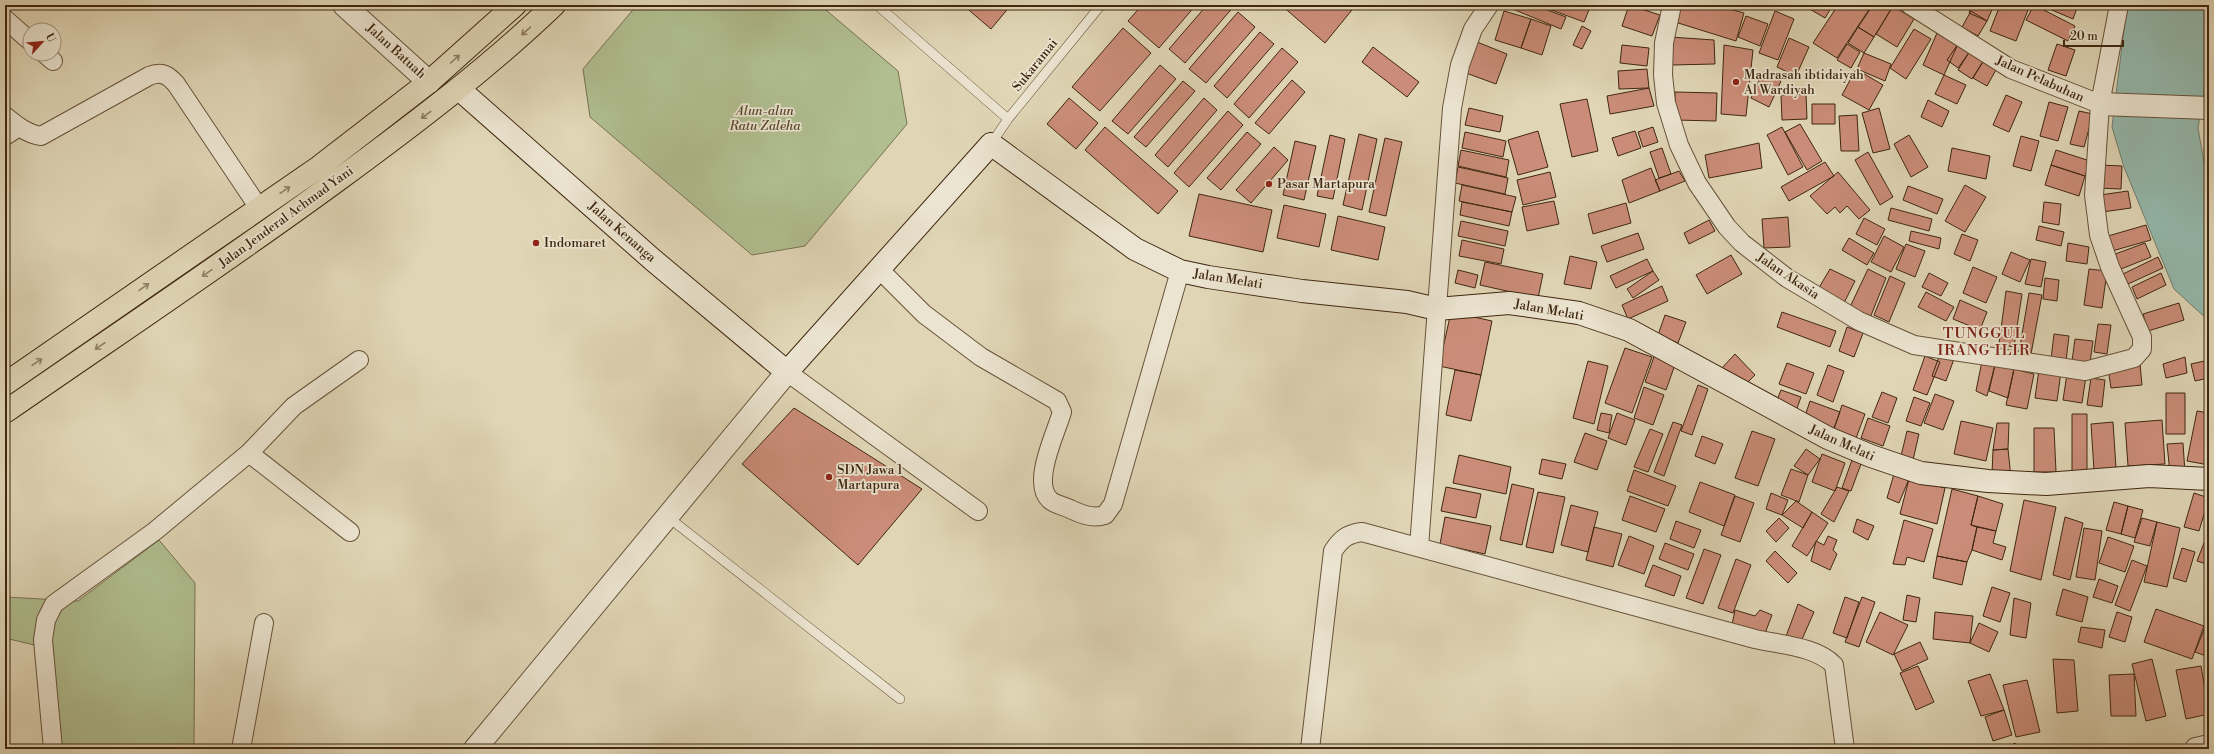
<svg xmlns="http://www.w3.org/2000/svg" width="2214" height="754" viewBox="0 0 2214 754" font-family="'Libre Bodoni',serif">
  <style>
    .green { fill: #b0be90; stroke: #787250 }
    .water { fill: #94b9ad; stroke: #727f6e }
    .building { fill: #cb8d79; stroke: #402710 }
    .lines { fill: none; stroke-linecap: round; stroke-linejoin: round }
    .service-casing { stroke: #68533a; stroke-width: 10 }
    .minor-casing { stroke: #68533a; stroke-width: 20 }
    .tertiary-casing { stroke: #68533a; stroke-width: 24 }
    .secondary-casing { stroke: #402710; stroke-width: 24 }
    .trunk-casing { stroke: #402710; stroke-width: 24 }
    .service { stroke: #ebe4d0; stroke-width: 9 }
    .minor { stroke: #ebe4d0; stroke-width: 18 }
    .tertiary { stroke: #ebe4d0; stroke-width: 22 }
    .secondary { stroke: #ebe4d0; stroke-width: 22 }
    .trunk { stroke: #e0d6b6; stroke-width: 22 }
    .oneway { stroke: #907e63 }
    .poi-dot { fill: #8f2418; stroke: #ebe4d0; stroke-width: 1.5 }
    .labels { text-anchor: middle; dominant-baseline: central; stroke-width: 3.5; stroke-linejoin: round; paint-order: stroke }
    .street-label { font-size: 13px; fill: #402710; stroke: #ebe4d0 }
    .poi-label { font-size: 13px; fill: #402710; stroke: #ebe4d0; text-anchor: start }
    .park-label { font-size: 13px; font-style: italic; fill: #56452a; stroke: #ebe4d0 }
    .quarter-label { font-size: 15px; letter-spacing: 1px; fill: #7a1f14; stroke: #ebe4d0 }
  </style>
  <rect width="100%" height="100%" fill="#e0d6b6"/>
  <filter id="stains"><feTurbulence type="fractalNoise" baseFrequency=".005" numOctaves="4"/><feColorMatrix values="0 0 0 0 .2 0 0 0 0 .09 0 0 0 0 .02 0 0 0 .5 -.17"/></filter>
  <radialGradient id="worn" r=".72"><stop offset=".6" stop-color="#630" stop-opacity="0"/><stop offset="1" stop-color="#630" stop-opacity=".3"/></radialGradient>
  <path class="green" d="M637 5H820L898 71 907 124 805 246 752 255 590 117 583 69Z
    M159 540 195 583 194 749H61L51 649 5 638V597L78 601Z"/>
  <path class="water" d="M2127 5H2209V61L2198 128 2209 190V321L2174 289 2124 167 2112 127Z"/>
  <path class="building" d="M963 5H1011L991 29Z
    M1142 5H1196L1159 48 1128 21Z
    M1207 5H1235L1185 63 1169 49Z
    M1281 5H1356L1325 43Z
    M1503 5H1534L1566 17 1561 29Z
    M1538 5H1591L1584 22Z
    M1629 5 1660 15 1652 36 1622 26Z
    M1649 5H1663L1662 9Z
    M1680 5H1716L1744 13 1736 41 1675 22Z
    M1803 5H1833L1825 18Z
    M1838 5H1865L1870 8 1837 58 1813 43Z
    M1873 5 1893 6 1874 37 1858 27Z
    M1972 5H1994L1987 21 1969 13Z
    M2000 5H2030L2016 41 1990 31Z
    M2034 5 2075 26 2068 41 2026 20Z
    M2040 5H2078L2073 19Z
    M1893 6 1914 19 1897 47 1876 34Z
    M1504 11 1531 19 1521 48 1495 40Z
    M1775 11 1794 19 1778 60 1759 53Z
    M1971 11 1987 21 1978 36 1962 27Z
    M1238 12 1255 27 1206 83 1189 69Z
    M1746 16 1768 24 1760 46 1738 37Z
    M1531 19 1551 26 1542 55 1521 48Z
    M1582 26 1591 31 1582 49 1573 45Z
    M1858 27 1874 37 1864 53 1848 43Z
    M1123 28 1151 53 1100 111 1072 87Z
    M1914 29 1931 39 1906 79 1890 68Z
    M1260 32 1274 44 1227 98 1214 86Z
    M1937 33 1958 44 1944 75 1923 65Z
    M1670 37 1714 40 1715 64 1671 65Z
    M1789 38 1809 47 1796 76 1777 67Z
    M1477 42 1507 54 1496 84 1466 73Z
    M1847 44 1860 52 1851 68 1837 60Z
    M1958 44 1970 51 1958 68 1947 60Z
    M2057 44 2075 50 2066 76 2048 70Z
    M1622 45 1649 48 1647 66 1620 63Z
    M1724 45 1753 50 1746 116 1721 114Z
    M1373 47 1419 82 1407 97 1362 62Z
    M1282 48 1298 62 1249 118 1234 104Z
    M1970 51 1984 60 1972 79 1958 70Z
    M1864 53 1891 64 1885 81 1857 69Z
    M1984 60 1997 68 1987 86 1973 78Z
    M1160 65 1176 79 1128 134 1112 121Z
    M1647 69 1649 88 1619 89 1618 71Z
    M1856 69 1883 85 1869 110 1842 95Z
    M1763 72 1781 81 1769 107 1751 98Z
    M1944 75 1966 85 1957 104 1935 94Z
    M1292 80 1305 92 1269 134 1255 123Z
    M1183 81 1195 91 1146 147 1134 137Z
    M1649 88 1654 106 1610 114 1607 96Z
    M1675 92 1717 93 1716 121 1675 120Z
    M1806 94 1807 119 1782 120 1781 95Z
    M2006 95 2022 102 2009 132 1993 125Z
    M1069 98 1098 123 1076 149 1047 124Z
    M1204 98 1217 110 1168 167 1155 155Z
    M1587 99 1598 151 1572 157 1560 104Z
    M1928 100 1949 111 1942 127 1921 117Z
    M2049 102 2068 107 2058 141 2040 136Z
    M1812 104H1835V124H1812Z
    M1469 108 1503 116 1500 132 1465 125Z
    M1879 108 1890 149 1873 153 1862 113Z
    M1228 111 1243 125 1189 187 1174 173Z
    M2079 111 2093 114 2084 147 2070 144Z
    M1857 115 1859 151H1841L1839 116Z
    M1800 124 1822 161 1807 170 1785 132Z
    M1105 127 1178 191 1158 214 1085 150Z
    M1653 127 1658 142 1643 147 1638 132Z
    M1782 127 1803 167 1788 175 1767 135Z
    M1538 131 1548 167 1518 175 1508 140Z
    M1635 131 1641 148 1618 156 1612 138Z
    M1247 132 1261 144 1221 190 1207 178Z
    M1465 132 1506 141 1503 157 1462 148Z
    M1359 134 1377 139 1362 210 1343 205Z
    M1330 135 1345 139 1333 199 1317 196Z
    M1909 135 1928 167 1911 177 1894 144Z
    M2021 136 2039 141 2031 171 2013 166Z
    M1385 138 1402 142 1386 216 1369 212Z
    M1295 141 1316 146 1304 200 1283 195Z
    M1759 143 1762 168 1709 178 1705 155Z
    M1274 147 1288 160 1251 203 1236 190Z
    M1662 148 1671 174 1659 178 1650 152Z
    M1952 148 1990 156 1986 179 1948 171Z
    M1461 150 1509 160 1506 177 1458 166Z
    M2056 150 2090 161 2085 176 2051 165Z
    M1868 152 1893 197 1880 205 1855 160Z
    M1825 162 1834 176 1789 201 1781 187Z
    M2051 165 2085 176 2079 196 2045 185Z
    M2099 165 2122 166 2121 189 2098 188Z
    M1458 167 1508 178 1505 194 1455 183Z
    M1651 168 1660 191 1629 203 1622 180Z
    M1679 171 1685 181 1660 191 1655 180Z
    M1550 172 1556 197 1523 205 1517 180Z
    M1838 172 1870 210 1859 219 1847 206 1840 213 1835 207 1827 214 1810 196Z
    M1462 185 1516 197 1512 212 1459 201Z
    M1965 185 1986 197 1965 232 1945 221Z
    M1908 186 1943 199 1937 214 1903 200Z
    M2128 191 2131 208 2102 212 2100 195Z
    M1199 194 1272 210 1263 252 1189 236Z
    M1554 201 1559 224 1527 231 1522 207Z
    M1462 202 1512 212 1509 226 1460 215Z
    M2044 202 2061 204 2059 225 2042 222Z
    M1626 203 1631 223 1593 234 1588 214Z
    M1284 205 1326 214 1319 247 1277 238Z
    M1891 208 1932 219 1929 231 1888 220Z
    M1338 216 1385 227 1378 260 1331 250Z
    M1788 217 1790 247 1764 248 1762 219Z
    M1864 218 1885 229 1877 245 1856 234Z
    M1709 220 1715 231 1689 244 1684 233Z
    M1461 221 1508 231 1505 246 1458 236Z
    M2146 225 2151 240 2112 251 2108 236Z
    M2039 226 2064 232 2061 246 2036 240Z
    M1911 231 1941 238 1939 249 1909 241Z
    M1638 233 1644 249 1607 262 1601 246Z
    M1962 234 1978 240 1970 261 1954 254Z
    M1884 236 1904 247 1891 272 1871 262Z
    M1849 238 1874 253 1867 265 1842 250Z
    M1462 240 1504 249 1501 264 1459 256Z
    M2068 243 2089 247 2087 264 2066 261Z
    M2145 243 2151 257 2116 271 2110 256Z
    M1906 244 1925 251 1915 277 1896 269Z
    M2011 252 2030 260 2020 282 2002 274Z
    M1731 255 1742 274 1707 294 1696 275Z
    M1570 256 1597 262 1591 289 1564 284Z
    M2158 257 2163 268 2128 284 2123 274Z
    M1647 259 1653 271 1616 288 1610 276Z
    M2031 259 2046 262 2041 287 2025 284Z
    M1485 262 1543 274 1538 298 1480 285Z
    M1973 267 1997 277 1986 303 1963 293Z
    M1830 269 1855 281 1843 305 1817 291Z
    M1868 269 1886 278 1870 318 1850 307Z
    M2089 269 2107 271 2102 308 2084 305Z
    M1458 270 1478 275 1475 288 1455 283Z
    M1653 271 1659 280 1633 298 1627 289Z
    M1929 273 1948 283 1941 296 1922 287Z
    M2161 273 2166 285 2137 299 2132 287Z
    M1890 276 1905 283 1889 322 1874 315Z
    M2045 278 2059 280 2057 301 2043 299Z
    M1662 286 1668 301 1628 319 1622 305Z
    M2006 291 2022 294 2014 347 1999 344Z
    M1926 292 1954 307 1946 321 1918 307Z
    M2029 293 2042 295 2031 354 2019 352Z
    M1960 300 1987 312 1980 330 1953 319Z
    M2179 303 2184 320 2148 331 2143 314Z
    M1451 312 1492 321 1481 375 1439 366Z
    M1782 312 1836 331 1830 347 1777 327Z
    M1665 315 1686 322 1678 343 1658 335Z
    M2098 324 2111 325 2107 354 2094 352Z
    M1847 327 1863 333 1854 357 1839 351Z
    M2054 334 2069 336 2066 361 2051 359Z
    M2075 339 2093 341 2090 363 2072 361Z
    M1625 348 1652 357 1632 413 1605 403Z
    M1656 351 1677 359 1666 390 1645 382Z
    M1735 354 1755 375 1741 389 1721 369Z
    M1940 354 1954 359 1946 381 1932 376Z
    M1925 356 1940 362 1927 395 1913 390Z
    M2185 357 2187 373 2166 378 2163 364Z
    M2209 360V378L2195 381 2191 364Z
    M1588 361 1608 366 1594 424 1573 418Z
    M1982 361 1995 365 1987 396 1976 391Z
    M1787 363 1814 373 1806 394 1779 384Z
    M2140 364 2142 385 2111 388 2108 368Z
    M1828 365 1844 371 1833 402 1817 395Z
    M1995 365 2014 369 2008 398 1989 391Z
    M2014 369 2034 374 2027 409 2006 405Z
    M2039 369 2061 372 2057 401 2035 398Z
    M1455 370 1481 375 1471 421 1446 415Z
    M2067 374 2086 376 2082 403 2063 400Z
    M2091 378 2105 380 2102 407 2087 405Z
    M1698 385 1708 389 1692 435 1681 431Z
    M1644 387 1664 395 1653 425 1634 418Z
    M1781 390 1801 397 1795 414 1774 407Z
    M1882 392 1897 398 1888 423 1872 417Z
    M2166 393H2185V434H2166Z
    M1935 394 1954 401 1943 430 1924 423Z
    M1914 397 1930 403 1921 426 1906 421Z
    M1810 401 1840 412 1832 433 1803 422Z
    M1842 405 1865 414 1855 441 1833 432Z
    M794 408 922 489 858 565 742 464Z
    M2197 411 2209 413V465L2187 461Z
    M1601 413 1612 415 1609 433 1597 430Z
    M1617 413 1635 420 1626 445 1608 438Z
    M2072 414H2087V473H2072Z
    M1868 418 1890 426 1883 446 1861 438Z
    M2162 420 2165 464 2128 466 2125 423Z
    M1961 421 1993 428 1986 461 1954 454Z
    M1673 422 1682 425 1664 476 1654 472Z
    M2113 422 2116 468 2094 470 2091 424Z
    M1997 423H2009L2008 449 1993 450Z
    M2034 428H2054L2056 472H2034Z
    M1650 429 1663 434 1648 472 1634 467Z
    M1752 431 1775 439 1758 486 1735 478Z
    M1907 431 1919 434 1913 460 1901 456Z
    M1585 433 1607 441 1597 470 1574 462Z
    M1702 436 1723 444 1715 464 1695 456Z
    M2183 443 2185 473H2170L2167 444Z
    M1806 449 1820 459 1808 475 1794 466Z
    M2008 449 2011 478 1992 474 1993 450Z
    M1822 454 1845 463 1835 491 1812 482Z
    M1459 455 1511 467 1506 494 1453 483Z
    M1542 459 1566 464 1562 479 1539 474Z
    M1852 460 1861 464 1851 491 1842 488Z
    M1791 469 1808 475 1799 502 1781 495Z
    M1634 470 1676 486 1668 506 1627 491Z
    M1894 474 1909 479 1899 503 1887 498Z
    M1909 479 1945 488 1937 524 1900 514Z
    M1700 482 1735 495 1724 526 1689 512Z
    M1512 484 1534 489 1522 545 1500 540Z
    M1446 487 1481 494 1476 518 1441 511Z
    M1837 487 1849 491 1834 522 1821 514Z
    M1952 489 1978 496 1971 525 1977 527 1972 550 1967 562 1937 556Z
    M1538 492 1565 497 1553 553 1526 547Z
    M1771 493 1788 500 1782 515 1766 509Z
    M2194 493 2209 498 2199 531 2184 527Z
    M1630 496 1665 509 1656 532 1622 520Z
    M1735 496 1754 503 1740 542 1721 535Z
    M1978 496 2003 504 1996 531 1971 525Z
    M2024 500 2056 507 2041 580 2010 571Z
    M1796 501 1812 512 1803 528 1782 515Z
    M2114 502 2128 506 2121 534 2106 530Z
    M1571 505 1598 512 1588 552 1561 545Z
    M2128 506 2143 510 2135 538 2121 534Z
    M1812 512 1828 523 1807 556 1792 546Z
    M1445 517 1491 526 1485 554 1440 544Z
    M2065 517 2083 523 2070 580 2053 575Z
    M1779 518 1789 528 1776 542 1766 531Z
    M2142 518 2157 522 2150 546 2134 542Z
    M1857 519 1874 526 1868 540 1853 532Z
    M1904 520 1933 529 1924 562 1907 557 1905 565 1893 564Z
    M1676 521 1701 530 1694 548 1670 539Z
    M2157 522 2180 528 2167 587 2144 582Z
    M1594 527 1622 534 1613 567 1586 560Z
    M1977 527 1996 531 1993 543 2006 547 2002 560 1972 550Z
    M2084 528 2102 531 2095 580 2076 577Z
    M2209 530V565L2197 561Z
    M1629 536 1654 546 1644 574 1618 565Z
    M1828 536 1837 540 1833 550 1837 554 1830 570 1811 561 1816 541 1824 545Z
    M2108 537 2134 546 2125 572 2099 563Z
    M1665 543 1694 554 1688 570 1659 559Z
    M2182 548 2195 552 2186 582 2173 578Z
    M1704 549 1721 555 1703 604 1686 598Z
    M1775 551 1797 573 1788 583 1766 561Z
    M1937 556 1967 562 1962 585 1933 578Z
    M1736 559 1751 565 1733 613 1718 608Z
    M2132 560 2147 566 2130 611 2115 605Z
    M1653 565 1681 576 1674 596 1645 586Z
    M2099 579 2118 586 2112 603 2093 597Z
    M1992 587 2010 593 2000 622 1983 616Z
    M2063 589 2088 597 2082 622 2056 615Z
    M1907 595 1920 598 1916 622 1903 620Z
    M1845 597 1859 602 1847 638 1833 633Z
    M1862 597 1875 602 1859 647 1845 642Z
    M2014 598 2031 603 2026 638 2010 635Z
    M2209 600V620L2204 619Z
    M1798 604 1814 612 1800 644 1785 639Z
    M2156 609 2204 626 2192 659 2144 642Z
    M1735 610 1755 616 1760 610 1772 615 1764 636 1732 625Z
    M1880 612 1908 625 1893 655 1866 642Z
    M1935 612 1973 616 1970 643 1933 639Z
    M2117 612 2132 617 2125 642 2109 637Z
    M2208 620H2209V657L2195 652Z
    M1979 623 1998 632 1989 652 1970 643Z
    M2081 627 2105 630 2102 648 2078 642Z
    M1920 642 1928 659 1902 671 1894 654Z
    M2053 659 2074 660 2078 711 2057 713Z
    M2152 659 2166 716 2146 721 2132 664Z
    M1918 666 1934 702 1916 710 1900 673Z
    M2201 666 2209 714 2186 719 2176 670Z
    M1990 674 2004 710 1981 716 1968 681Z
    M2134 674 2136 716H2111L2109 675Z
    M2027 680 2040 732 2016 737 2003 685Z
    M2004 710 2012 735 1993 741 1985 717Z
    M2015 743 2018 749H2005Z"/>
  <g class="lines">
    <defs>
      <path id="service" d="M877 5 1008 119
        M991 144 1008 119 1101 5
        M668 517 900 699"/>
      <path id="minor" d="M1672 5 1664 43 1663 75 1666 103 1679 145 1697 183 1727 227 1742 243 1787 278 1859 321 1914 345 2085 371 2134 358 2142 349V337L2110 267 2099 235 2094 195 2100 104 2119 5
        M1910 5 2011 69 2100 104
        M5 19 30 41
        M45 54 53 61
        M5 116C16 125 27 134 41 136L149 76C162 71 168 75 176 84L259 208
        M5 136 19 127
        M879 269 924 314 981 357 1057 401 1062 412C1056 433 1031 483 1050 500 1054 504 1064 506 1070 509 1081 514 1092 519 1105 515L1113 504 1180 271
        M787 372 978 511
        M350 532 249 453 294 406 359 360
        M1419 547 1452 108 1460 65 1473 29 1489 5
        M53 749 43 640 46 620 54 604 155 531 249 453
        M241 749 264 623
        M1310 749 1333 551C1341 539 1347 534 1362 532L1755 639C1781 645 1815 646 1834 665L1845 749"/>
      <path id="tertiary" d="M344 5 429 82
        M2100 104 2209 108
        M475 749 787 372
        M2196 749 2209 746"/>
      <path id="secondary" d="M459 89 653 260 787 372 991 144 1135 249 1180 271 1208 277 1302 291 1407 302 1437 309 1509 303 1579 313 1629 330 1828 438 1871 456 1921 473 1988 481 2046 484 2149 476 2209 479"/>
      <path id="trunk" d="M5 384 319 167 429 82 515 5
        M5 412C116 335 229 260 338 180 413 125 487 69 554 5"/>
    </defs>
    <use href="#service" class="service-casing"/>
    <use href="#minor" class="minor-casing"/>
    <use href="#tertiary" class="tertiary-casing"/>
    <use href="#secondary" class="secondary-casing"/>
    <use href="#trunk" class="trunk-casing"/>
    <use href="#service" class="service"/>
    <use href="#minor" class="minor"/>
    <use href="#tertiary" class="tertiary"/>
    <use href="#secondary" class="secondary"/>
    <use href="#trunk" class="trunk"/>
  </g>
  <defs><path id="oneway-shaft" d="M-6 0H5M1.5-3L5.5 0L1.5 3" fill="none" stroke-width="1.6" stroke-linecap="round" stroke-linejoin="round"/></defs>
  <g class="oneway">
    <use href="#oneway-shaft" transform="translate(526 31) rotate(139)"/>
    <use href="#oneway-shaft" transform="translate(455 59) rotate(-42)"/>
    <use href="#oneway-shaft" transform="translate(426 115) rotate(143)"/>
    <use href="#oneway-shaft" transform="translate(285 190) rotate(-34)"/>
    <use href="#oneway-shaft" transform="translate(207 273) rotate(146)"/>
    <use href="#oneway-shaft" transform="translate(144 287) rotate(-35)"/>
    <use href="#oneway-shaft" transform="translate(100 346) rotate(146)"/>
    <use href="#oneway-shaft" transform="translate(37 362) rotate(-34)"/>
  </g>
  <g class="poi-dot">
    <circle cx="1736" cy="82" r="4"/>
    <circle cx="1269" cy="184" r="4"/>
    <circle cx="536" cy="243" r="4"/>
    <circle cx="829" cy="477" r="4"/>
  </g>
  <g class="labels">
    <g class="street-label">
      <text transform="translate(396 51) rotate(42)">Jalan Batuah</text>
      <text transform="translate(1035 65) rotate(-51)">Sukaramai</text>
      <text transform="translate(2040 79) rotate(24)">Jalan Pelabuhan</text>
      <text transform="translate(286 217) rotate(-36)">Jalan Jenderal Achmad Yani</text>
      <text transform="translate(622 232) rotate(41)">Jalan Kenanga</text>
      <text transform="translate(1788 276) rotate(34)">Jalan Akasia</text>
      <text transform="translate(1228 279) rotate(9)">Jalan Melati</text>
      <text transform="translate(1549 310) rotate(10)">Jalan Melati</text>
      <text transform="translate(1842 443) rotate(24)">Jalan Melati</text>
    </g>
    <g class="poi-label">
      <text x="1744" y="75">Madrasah ibtidaiyah<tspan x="1744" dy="15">Al Wardiyah</tspan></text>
      <text x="1277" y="184">Pasar Martapura</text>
      <text x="544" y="243">Indomaret</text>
      <text x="837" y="470">SDN Jawa 1<tspan x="837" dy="15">Martapura</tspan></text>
    </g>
    <g class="park-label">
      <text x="765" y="111">Alun-alun<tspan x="765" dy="15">Ratu Zaleha</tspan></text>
    </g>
    <g class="quarter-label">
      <text x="1984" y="333">TUNGGUL<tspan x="1984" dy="17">IRANG ILIR</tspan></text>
    </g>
  </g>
  <rect width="2214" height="754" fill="none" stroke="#e0d6b6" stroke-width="20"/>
  <rect x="6" y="6" width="2202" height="742" fill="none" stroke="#402710" stroke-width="2"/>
  <rect x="10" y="10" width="2194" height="734" fill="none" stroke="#402710"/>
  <g transform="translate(42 42) rotate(63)"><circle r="19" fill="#ebe4d0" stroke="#a79883"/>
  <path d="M0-3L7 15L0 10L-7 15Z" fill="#8f2418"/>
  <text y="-6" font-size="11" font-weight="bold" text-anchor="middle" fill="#402710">U</text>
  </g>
  <path d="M2064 40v6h59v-6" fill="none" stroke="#402710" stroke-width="2"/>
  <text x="2070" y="40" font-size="12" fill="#402710" stroke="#ebe4d0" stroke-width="3" paint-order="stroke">20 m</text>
  <rect width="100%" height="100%" filter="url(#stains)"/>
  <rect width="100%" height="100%" fill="url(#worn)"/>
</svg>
